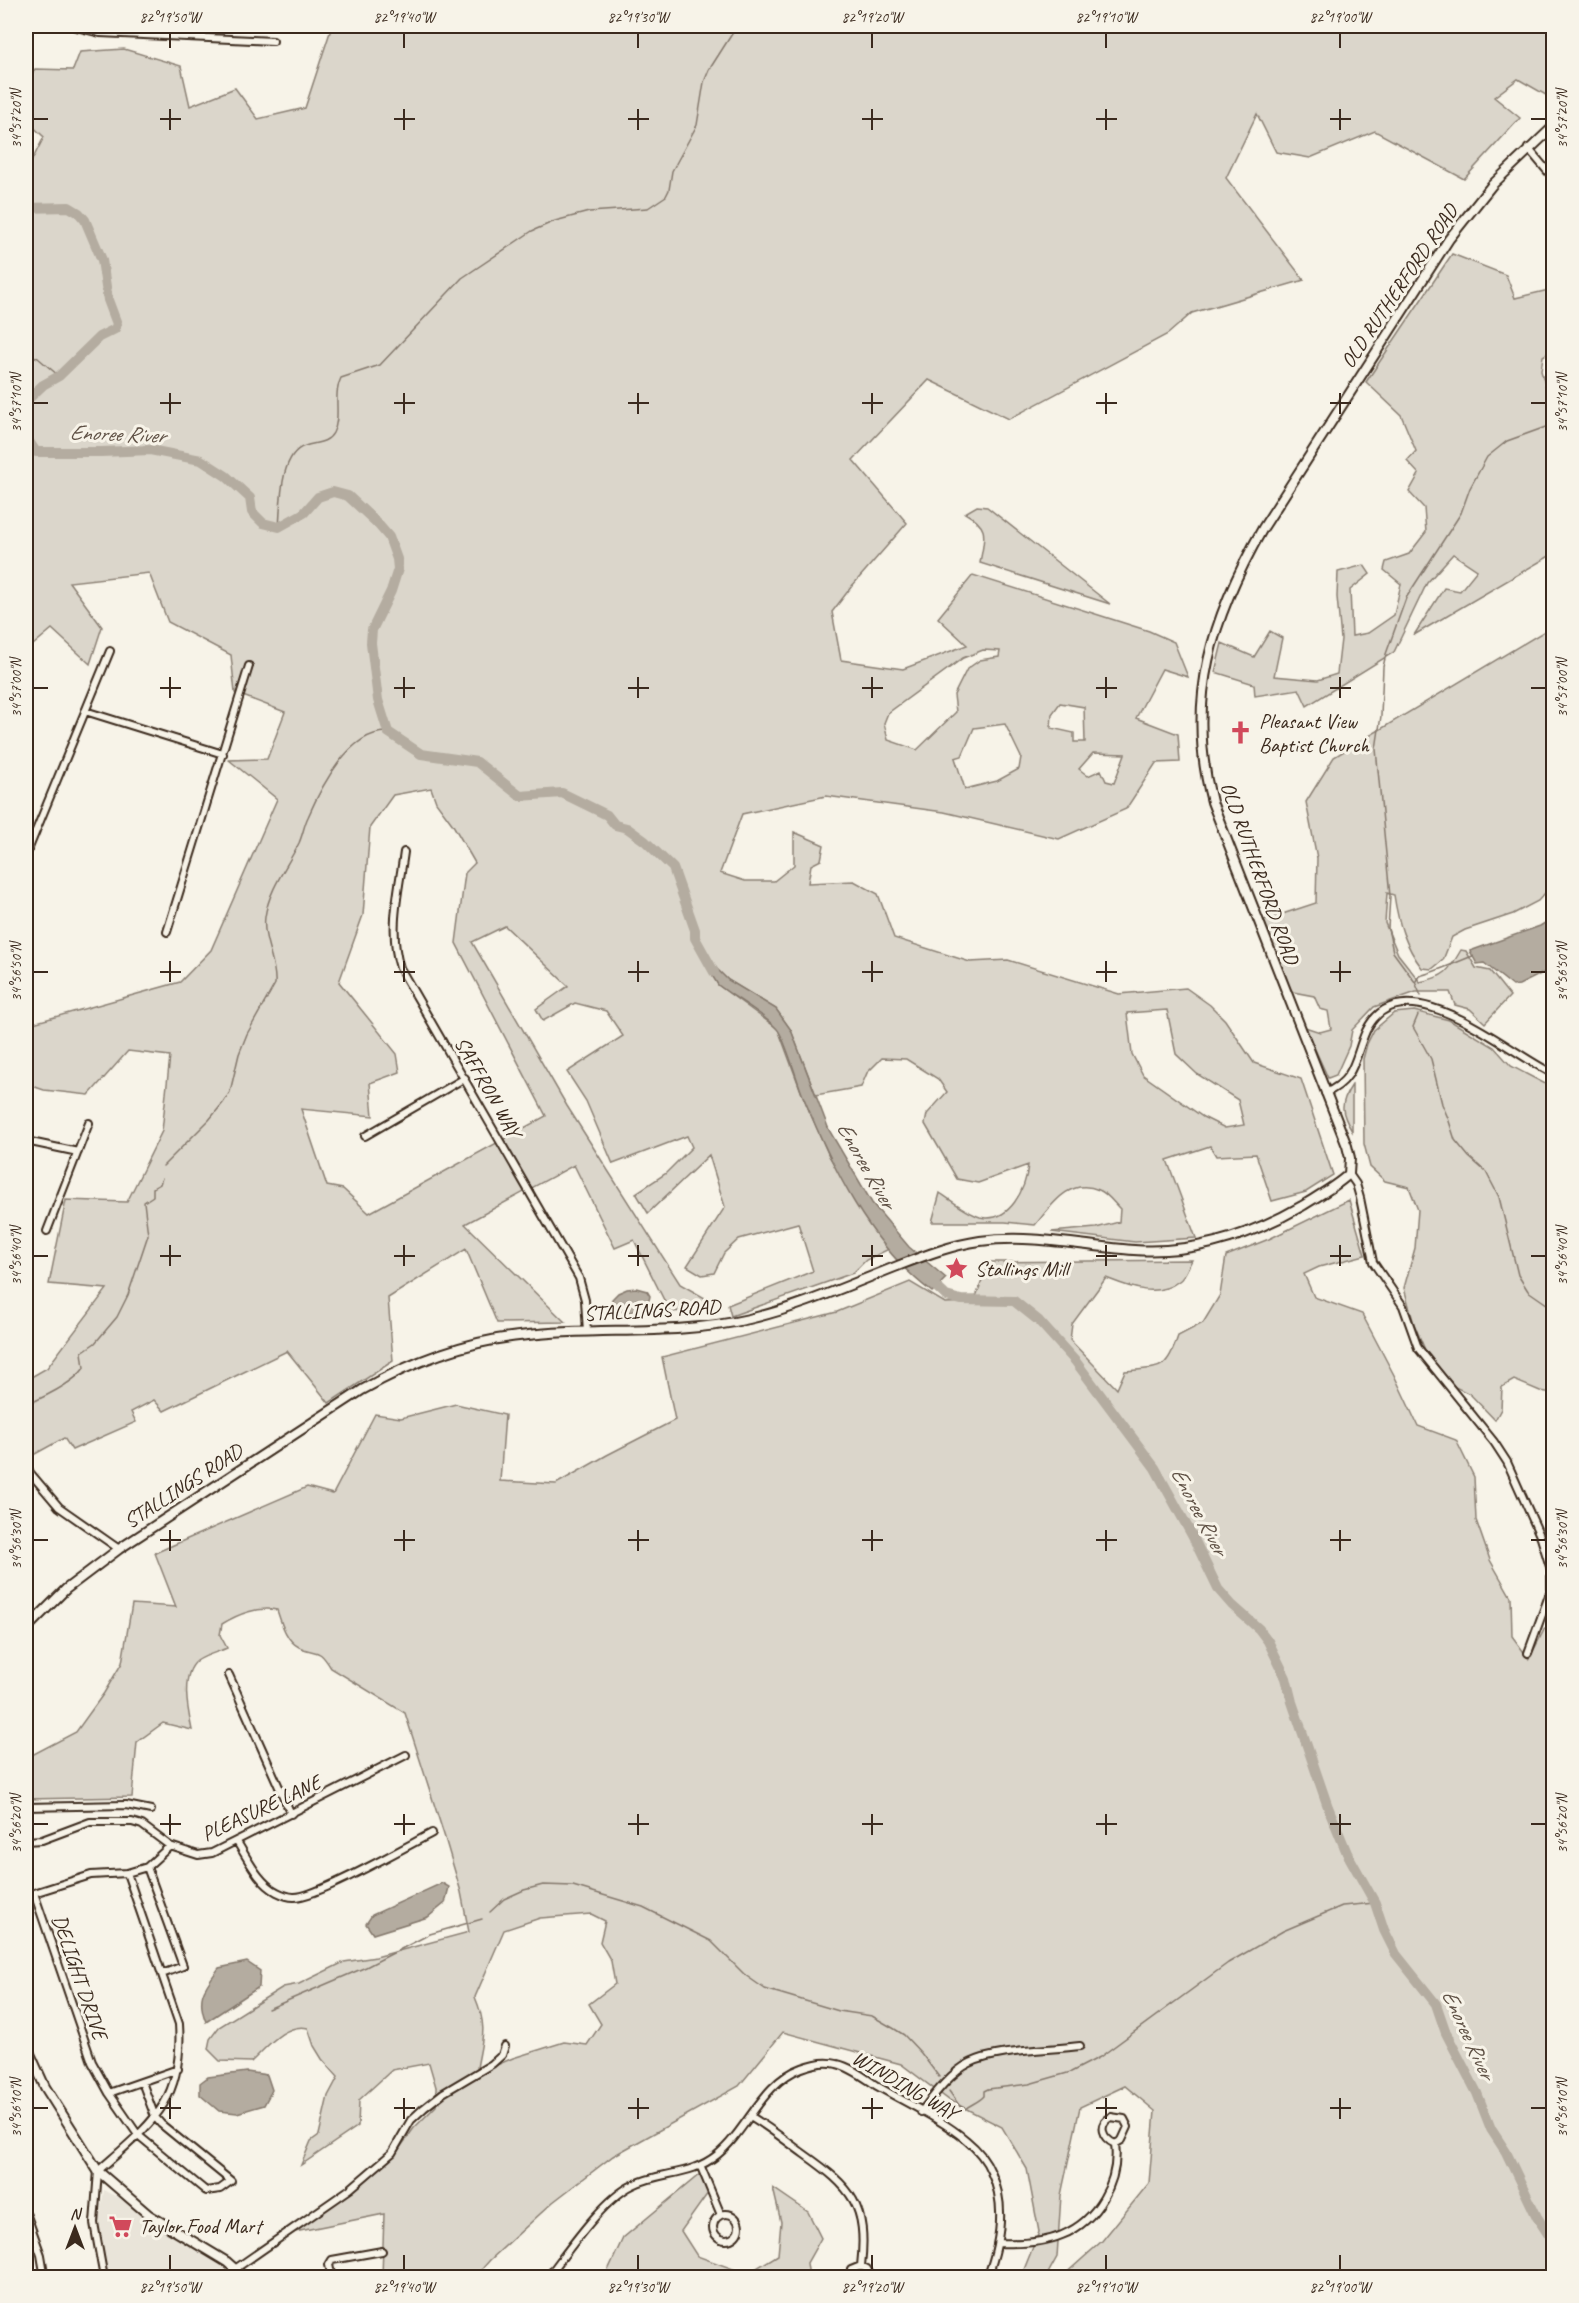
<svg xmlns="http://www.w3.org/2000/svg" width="1579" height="2303" viewBox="0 0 1579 2303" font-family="Caveat,sans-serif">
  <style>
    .built { fill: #e9e4d9 }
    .green { fill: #dbd6cb; stroke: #8b8074; stroke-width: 1.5; fill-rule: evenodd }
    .water { fill: #b4aca0; stroke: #84786c; stroke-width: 1.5 }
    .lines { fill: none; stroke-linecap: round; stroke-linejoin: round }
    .stream { stroke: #84786c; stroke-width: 1.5 }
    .river { stroke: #b4aca0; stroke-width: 10 }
    .minor-casing { stroke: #3b2a1e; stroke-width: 10 }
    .tertiary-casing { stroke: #3b2a1e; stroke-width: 12 }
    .minor { stroke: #f7f3e8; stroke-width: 6 }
    .tertiary { stroke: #f7f3e8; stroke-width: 8 }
    .ticks { fill: none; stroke: #3b2a1e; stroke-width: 2 }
    .labels { text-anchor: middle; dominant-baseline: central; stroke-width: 6; stroke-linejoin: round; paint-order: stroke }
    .street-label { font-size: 21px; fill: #3b2a1e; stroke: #f7f3e8 }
    .poi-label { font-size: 21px; fill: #3b2a1e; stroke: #f7f3e8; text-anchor: start }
    .water-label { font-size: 22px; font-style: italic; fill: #5f5145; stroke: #f7f3e8 }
    .neatline { fill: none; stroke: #3b2a1e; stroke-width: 2 }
    .ticks-label { font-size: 15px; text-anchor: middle; fill: #3b2a1e }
  </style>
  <rect width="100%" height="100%" fill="#f7f3e8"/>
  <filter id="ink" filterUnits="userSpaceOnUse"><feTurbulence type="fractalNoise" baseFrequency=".0167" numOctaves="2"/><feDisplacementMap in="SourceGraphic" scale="12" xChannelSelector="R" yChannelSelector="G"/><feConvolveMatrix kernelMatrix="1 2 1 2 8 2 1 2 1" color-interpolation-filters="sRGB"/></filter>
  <g filter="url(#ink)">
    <path class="built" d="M104 2190 201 2240 241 2265 243 2277H107L98 2225Z"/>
    <path class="green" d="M332 26H1553V97L1551 98 1518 79 1494 97 1520 118 1464 179 1375 131 1310 158 1276 152 1257 114 1226 178 1304 280 1192 313 1168 334 1009 419 929 380 853 460 907 523 852 586 832 612 841 660 903 669 967 645 938 618 973 575 1149 631 1174 642 1188 677 1162 669 1136 718 1178 734 1180 762 1156 763 1126 809 1059 839 944 812 826 796 742 814 720 873 745 881H774L794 865V832L824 845 821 860 811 865 808 883 854 881 878 894 894 938 970 962 1008 960 1119 994 1186 988 1210 1005 1225 1020 1254 1063 1301 1079 1333 1175 1306 1192 1272 1201 1256 1154 1216 1156 1210 1146 1167 1160 1196 1238 1135 1242 1051 1232 1096 1228 1119 1222 1120 1209C1114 1203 1107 1193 1099 1190 1069 1177 1052 1205 1035 1225L1005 1222H932L940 1193C950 1200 969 1214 980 1217 1010 1224 1026 1188 1028 1165L978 1183 957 1179 925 1124 927 1114 947 1092 938 1079 906 1059 882 1058 867 1073 861 1087 816 1095 791 1030 776 1009 728 980 709 962 718 985 778 1029 802 1094 829 1156 889 1249 866 1260 853 1273 731 1316 728 1305 813 1271 798 1223 739 1239 724 1253 714 1273 702 1275 687 1266 725 1207 709 1155 648 1213 636 1193 665 1174 692 1147 687 1136 613 1164 586 1101 567 1072 623 1036 606 1011 575 1003 543 1021 536 1009 568 986 505 926 472 942 567 1106 680 1284 710 1301 711 1309 670 1312 634 1240 615 1248 574 1165 465 1224 565 1322 497 1323 466 1249 388 1298 393 1361 329 1403 287 1351 164 1411 154 1400 131 1412 136 1422 72 1450 64 1438 26 1459V1380L47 1368 107 1289 49 1284 66 1200 127 1202 162 1131 170 1056 128 1051 89 1095 44 1090 26 1084V1025L180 982 211 950 277 799 229 760 267 759 285 712 235 693 231 655 168 622 149 573 69 582 102 627 90 664 52 629 27 650 26 662V167L30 164 44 137 26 120V85L35 69 73 70 80 52 124 49 181 66 190 106 235 88 258 119 305 108ZM983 650 1000 651 999 657 980 660 967 669 954 695 956 712 917 750 888 740 884 723 888 713 963 658ZM1060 703 1084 707 1085 742H1074V733L1051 728 1052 714ZM1005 724 1021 757 1019 769 997 781 965 789 955 758 962 756 974 728ZM1093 753 1125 754 1114 783 1106 781 1101 770 1088 776 1079 769ZM431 788 436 802 453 825 475 863 465 873 456 943 546 1116 369 1213 343 1189 327 1186 301 1109 373 1116 370 1083 400 1072 397 1054 339 982 363 915 370 827 393 795ZM1167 1010 1176 1054 1197 1074 1238 1100 1244 1125 1225 1128 1203 1117 1143 1075 1132 1054 1127 1013Z
      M1452 254 1506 275 1515 298 1553 289V350L1543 356 1541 371 1547 391 1553 392V554L1414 635 1444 588 1460 591 1477 570 1453 554 1427 583 1394 652 1307 706 1299 689 1255 696 1254 684 1215 672 1222 643 1254 657 1270 631 1282 638 1274 676 1318 680 1337 674 1341 639 1337 597 1338 572 1364 565 1370 574 1350 590 1352 636 1368 633 1394 615 1401 584 1384 570 1386 562 1409 554 1426 532 1424 508 1409 492 1419 474 1407 461 1416 451 1401 415 1366 382Z
      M977 506 987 507 1110 604 980 563C984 537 991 528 965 513Z
      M1553 626 1554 720 1551 724 1554 729 1553 884 1538 901 1513 914 1465 930 1452 937 1443 960 1432 969 1422 968C1405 946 1398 922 1394 895L1387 893 1385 923 1398 954 1420 982C1445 977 1449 971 1461 950L1466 951 1476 968 1490 971 1510 996 1485 1023 1470 1009 1455 1005 1450 992H1416L1374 1007 1352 1030 1349 1046 1336 1075 1328 1078 1305 1027 1320 1032 1331 1029 1328 1011 1320 1009 1314 996 1293 992 1284 981 1261 921 1316 903 1317 858 1306 802 1334 757Z
      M1414 1011 1449 1020 1494 1047 1511 1066 1553 1088V1393L1540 1391 1514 1380 1502 1387 1501 1409 1495 1420 1470 1394 1455 1387 1426 1352 1414 1324 1404 1288 1415 1248 1418 1210 1409 1187 1385 1181 1370 1167 1364 1144 1363 1059 1367 1044 1374 1030 1394 1013Z
      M1352 1085V1131C1341 1113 1339 1104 1352 1085Z
      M1349 1200 1365 1255 1319 1267 1304 1274 1314 1297 1362 1314 1394 1375 1418 1426 1456 1440 1474 1477 1476 1520 1490 1560 1511 1597 1512 1636 1529 1659 1545 1628 1553 1636V2277L1063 2276 1102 2241 1149 2183 1155 2111 1125 2086 1080 2107 1061 2195 1057 2257 1046 2277H1021L1039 2232 1027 2169 1002 2127 949 2100 901 2064 783 2032 739 2086 613 2156 553 2202 490 2260 475 2277H382L384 2214 295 2232 395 2155 414 2128 436 2106V2087L429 2063 392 2070 359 2100 358 2126 301 2165 311 2141 319 2135 328 2096 338 2077 322 2059 314 2046 308 2028C286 2022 266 2048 251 2062L220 2061 208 2049 210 2039 219 2027 283 1987 299 1984 344 1962 376 1957 469 1932 461 1892 445 1838 405 1713 331 1668C317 1645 317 1656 299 1647 286 1641 281 1622 277 1610 259 1606 238 1614 222 1624L220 1635 227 1648C218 1652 205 1655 197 1661 180 1675 188 1711 192 1730L163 1723 137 1742 132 1797 26 1799V1763L28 1757 76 1732 104 1693 122 1663 132 1604 176 1607 155 1553 307 1487 333 1494 375 1414 401 1418 456 1404 505 1415 500 1481 556 1484 607 1455 675 1420 662 1357 837 1312 910 1282 945 1303 974 1302 989 1262 1192 1260C1188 1267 1185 1277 1179 1281 1156 1299 1129 1287 1106 1278L1072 1324 1070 1340 1117 1389 1125 1371C1160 1367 1166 1373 1178 1336L1203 1323 1220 1295 1226 1256 1269 1239ZM591 1914 605 1921 600 1942 611 1961 615 1984 589 2004 601 2024 587 2045 564 2042 513 2058 476 2074C481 2041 489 2030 475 1997L504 1930 540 1918Z
      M1553 1525V1553L1542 1529Z
      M700 2174 708 2193 681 2231 697 2256 747 2274 778 2255 781 2222 773 2188 808 2212 821 2238 807 2263 809 2277H605L623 2238Z"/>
    <path class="water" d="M1553 918V968L1519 985 1513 986 1484 963 1477 964 1470 951 1540 926Z
      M709 961 728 980 776 1009 791 1030 829 1130 872 1203 909 1247 946 1278 932 1292C869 1245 832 1167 803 1096 797 1082 785 1037 777 1029 763 1013 736 999 718 985L713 977Z
      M636 1288 647 1291 650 1296C648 1312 623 1317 611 1306L612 1299 618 1293 627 1289Z
      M442 1883 449 1887 445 1903 428 1917 373 1934 366 1924 372 1915Z
      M247 1962 260 1971 259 1987 206 2022C196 1997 204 1988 219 1968Z
      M247 2072 267 2075 272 2090 264 2105 237 2113 219 2111 200 2095V2083L208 2077Z"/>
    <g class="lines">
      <path class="stream" d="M26 353 38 358 59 376
        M279 527C281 505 279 454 305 446 315 442 327 444 333 433 342 416 332 395 341 378L380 365 462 278 532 231 555 221 589 212 648 208 666 196 669 190 672 171 697 125 704 82 709 70 737 26
        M1416 981 1419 976C1438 971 1454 963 1473 956
        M1421 996 1415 982 1393 952 1388 928 1390 896 1376 749 1381 716 1383 667 1386 654 1406 598 1461 513 1470 488 1487 457 1507 441 1554 424
        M1418 1015 1413 1027 1431 1059 1442 1104 1448 1118 1455 1140 1469 1157 1486 1172 1499 1197 1518 1275 1528 1291 1554 1309
        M163 1166 209 1120 223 1103 230 1092 239 1054 247 1034 275 984C277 962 262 940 265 917 269 889 287 867 299 843 303 834 304 825 308 817 321 787 350 730 388 732
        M26 1405C42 1398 74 1383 84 1368L82 1352 95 1343 117 1317 128 1295 148 1235 144 1202 153 1196V1188L160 1184 162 1178
        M490 1912 504 1899 524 1890 543 1885 573 1886 643 1907 711 1941 745 1975 765 1989 839 2011 872 2016 893 2028 904 2035 921 2053 939 2077
        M268 2009 366 1967 430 1934 482 1919
        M949 2091 961 2108 965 2109C971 2104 979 2102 984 2096V2091L988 2089 1029 2084 1071 2072 1100 2057 1228 1963 1283 1931 1342 1906 1375 1903"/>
      <path class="river" d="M26 208 69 207 79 213 85 220 102 260 108 300 117 324 115 329 99 337 59 376 43 385 26 401
        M26 437 36 452H101L150 450 201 460 226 476 250 498 252 512 263 523 279 527 304 513 318 497 333 492 348 496 377 523 389 537 397 559 398 569 391 591 372 630 371 643 378 700 388 732 421 754 477 762 520 796 562 793 607 815 615 825 627 828 645 841 673 868 695 930V938L714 972
        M927 1278 946 1296 961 1300 1014 1301 1039 1321 1076 1362 1155 1468 1193 1537 1218 1589 1232 1605 1259 1629 1268 1641 1286 1678 1292 1702 1328 1807 1347 1853 1375 1903 1384 1930 1396 1954 1436 2004 1446 2033 1477 2093 1491 2129 1506 2152 1537 2217 1554 2243"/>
      <defs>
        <path id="minor" d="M72 26 100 33 273 41
          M1528 148 1554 179
          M85 711 223 754
          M404 852C399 890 388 930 400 968L579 1278 585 1300 587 1332
          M26 855 110 651
          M167 932 249 666
          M1325 1093C1356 1080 1354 1058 1366 1031 1402 957 1511 1055 1554 1074
          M365 1136 465 1078
          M26 1141 78 1152
          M1349 1174 1356 1184 1360 1198 1373 1262 1403 1306 1418 1348 1494 1442 1507 1462 1541 1538 1551 1570V1590L1528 1653
          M47 1231 89 1123
          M26 1468 59 1507 119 1549
          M229 1675 291 1814
          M26 1807 126 1805 151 1810
          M26 1841 42 1840 90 1822H132L142 1825 170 1846 198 1855 212 1853 406 1755
          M237 1842C248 1859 258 1882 277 1892 281 1894 289 1897 294 1897 316 1898 407 1846 432 1833
          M147 1867 183 1966 162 1974
          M142 2082 155 2117 161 2124 231 2181 220 2189 206 2191 138 2135 109 2093 92 2062 34 1893 91 1875 127 1873 147 1867 170 1846
          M109 2093 178 2069
          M921 2112C934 2095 951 2072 970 2063 995 2050 1050 2050 1080 2046
          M750 2116C769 2127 786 2141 804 2154 852 2188 868 2205 861 2266
          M1111 2117 1124 2119 1128 2127 1122 2140 1115 2144C1102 2138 1097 2125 1111 2117Z
          M701 2167 721 2215
          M26 2213 41 2255 45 2278
          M713 2227a13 13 0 1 1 26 0a13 13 0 1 1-26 0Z
          M998 2243C1019 2244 1043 2243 1062 2235 1097 2221 1120 2181 1115 2144
          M235 2269 350 2189 392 2153 411 2120 424 2108 443 2093 492 2064 502 2055 505 2046
          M104 2278 94 2223 98 2171C152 2123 184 2102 179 2024L127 1873
          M332 2278 329 2265 332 2260 382 2251
          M547 2278C568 2251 603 2199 633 2185 662 2171 691 2176 717 2155 748 2130 762 2082 802 2068 812 2064 826 2061 837 2064 851 2067 865 2078 877 2086 906 2103 940 2118 966 2140 977 2149 986 2159 991 2172 1007 2206 1000 2244 987 2278
          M847 2278 851 2270 861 2266 867 2269 872 2278"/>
        <path id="tertiary" d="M26 1629 66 1589 119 1549 362 1390C413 1361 469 1340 528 1335 602 1327 676 1336 749 1319 801 1307 851 1284 900 1265 926 1255 952 1245 980 1241 1032 1234 1082 1246 1134 1250 1195 1254 1250 1236 1302 1206 1318 1196 1335 1187 1349 1174L1350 1158 1347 1146 1212 802C1185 700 1212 617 1263 528L1449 239 1492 185 1554 126
          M26 2045 45 2087 98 2171 149 2215 227 2262 245 2278"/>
      </defs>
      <use href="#minor" class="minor-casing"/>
      <use href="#tertiary" class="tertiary-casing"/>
      <use href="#minor" class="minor"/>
      <use href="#tertiary" class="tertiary"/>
    </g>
  </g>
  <path class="ticks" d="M170 33V48M404 33V48M638 33V48M872 33V48M1106 33V48M1340 33V48M170 109V130M404 109V130M638 109V130M872 109V130M1106 109V130M1340 109V130M33 119H48M160 119H181M394 119H415M628 119H649M862 119H883M1096 119H1117M1330 119H1351M1531 119H1546M170 393V414M404 393V414M638 393V414M872 393V414M1106 393V414M1340 393V414M33 403H48M160 403H181M394 403H415M628 403H649M862 403H883M1096 403H1117M1330 403H1351M1531 403H1546M170 677V698M404 677V698M638 677V698M872 677V698M1106 677V698M1340 677V698M33 688H48M160 688H181M394 688H415M628 688H649M862 688H883M1096 688H1117M1330 688H1351M1531 688H1546M170 961V982M404 961V982M638 961V982M872 961V982M1106 961V982M1340 961V982M33 972H48M160 972H181M394 972H415M628 972H649M862 972H883M1096 972H1117M1330 972H1351M1531 972H1546M170 1245V1266M404 1245V1266M638 1245V1266M872 1245V1266M1106 1245V1266M1340 1245V1266M33 1256H48M160 1256H181M394 1256H415M628 1256H649M862 1256H883M1096 1256H1117M1330 1256H1351M1531 1256H1546M170 1530V1551M404 1530V1551M638 1530V1551M872 1530V1551M1106 1530V1551M1340 1530V1551M33 1540H48M160 1540H181M394 1540H415M628 1540H649M862 1540H883M1096 1540H1117M1330 1540H1351M1531 1540H1546M170 1814V1835M404 1814V1835M638 1814V1835M872 1814V1835M1106 1814V1835M1340 1814V1835M33 1824H48M160 1824H181M394 1824H415M628 1824H649M862 1824H883M1096 1824H1117M1330 1824H1351M1531 1824H1546M170 2098V2119M404 2098V2119M638 2098V2119M872 2098V2119M1106 2098V2119M1340 2098V2119M33 2108H48M160 2108H181M394 2108H415M628 2108H649M862 2108H883M1096 2108H1117M1330 2108H1351M1531 2108H1546M170 2255V2270M404 2255V2270M638 2255V2270M872 2255V2270M1106 2255V2270M1340 2255V2270"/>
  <defs>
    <symbol id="church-bare" viewBox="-9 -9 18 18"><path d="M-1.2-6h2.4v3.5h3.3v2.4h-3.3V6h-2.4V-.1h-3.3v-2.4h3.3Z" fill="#d1495b" stroke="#f7f3e8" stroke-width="2.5" paint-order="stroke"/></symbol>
    <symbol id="sight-bare" viewBox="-9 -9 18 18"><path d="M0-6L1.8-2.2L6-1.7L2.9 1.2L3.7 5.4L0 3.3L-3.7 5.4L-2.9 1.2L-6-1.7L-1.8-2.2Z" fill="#d1495b" stroke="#f7f3e8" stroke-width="2.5" paint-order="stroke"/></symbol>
    <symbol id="supermarket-bare" viewBox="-9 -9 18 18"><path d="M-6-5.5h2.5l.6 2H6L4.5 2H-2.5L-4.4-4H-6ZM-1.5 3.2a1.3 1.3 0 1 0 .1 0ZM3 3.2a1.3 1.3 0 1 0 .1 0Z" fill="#d1495b" stroke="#f7f3e8" stroke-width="2.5" paint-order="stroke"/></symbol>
  </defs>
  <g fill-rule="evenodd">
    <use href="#church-bare" x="1224" y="716" width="33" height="33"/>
    <use href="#sight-bare" x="940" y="1252" width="33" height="33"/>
    <use href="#supermarket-bare" x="104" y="2210" width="33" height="33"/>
  </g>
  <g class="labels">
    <g class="street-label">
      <text transform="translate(1399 286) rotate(-56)">OLD RUTHERFORD ROAD</text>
      <text transform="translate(1260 873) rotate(70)">OLD RUTHERFORD ROAD</text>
      <text transform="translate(488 1087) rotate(60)">SAFFRON WAY</text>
      <text transform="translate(652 1310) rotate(-3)">STALLINGS ROAD</text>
      <text transform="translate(183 1486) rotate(-33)">STALLINGS ROAD</text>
      <text transform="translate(261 1808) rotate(-25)">PLEASURE LANE</text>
      <text transform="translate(80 1977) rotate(71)">DELIGHT DRIVE</text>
      <text transform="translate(905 2085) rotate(30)">WINDING WAY</text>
    </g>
    <g class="poi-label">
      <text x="1259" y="721">Pleasant View<tspan x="1259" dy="24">Baptist Church</tspan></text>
      <text x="975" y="1269">Stallings Mill</text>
      <text x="139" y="2226">Taylor Food Mart</text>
    </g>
    <g class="water-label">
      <text transform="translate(117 434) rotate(2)">Enoree River</text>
      <text transform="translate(866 1165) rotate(60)">Enoree River</text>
      <text transform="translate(1199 1511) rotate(62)">Enoree River</text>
      <text transform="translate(1468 2034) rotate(65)">Enoree River</text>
    </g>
  </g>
  <rect width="1579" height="2303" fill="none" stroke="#f7f3e8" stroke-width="66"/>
  <g transform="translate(75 2228)" stroke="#f7f3e8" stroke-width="4.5" paint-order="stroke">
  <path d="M0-4.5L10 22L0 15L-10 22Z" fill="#3b2a1e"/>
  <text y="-9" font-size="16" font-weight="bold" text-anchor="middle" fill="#3b2a1e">N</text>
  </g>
  <rect x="33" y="33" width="1513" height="2237" class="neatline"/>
  <g class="ticks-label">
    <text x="170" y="22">82°19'50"W</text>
    <text x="404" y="22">82°19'40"W</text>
    <text x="638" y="22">82°19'30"W</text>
    <text x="872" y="22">82°19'20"W</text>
    <text x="1106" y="22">82°19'10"W</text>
    <text x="1340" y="22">82°19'00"W</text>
    <text transform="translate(16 119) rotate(-90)" y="5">34°57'20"N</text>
    <text transform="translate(1562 119) rotate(-90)" y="5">34°57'20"N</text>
    <text transform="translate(16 403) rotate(-90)" y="5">34°57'10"N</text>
    <text transform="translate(1562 403) rotate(-90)" y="5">34°57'10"N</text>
    <text transform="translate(16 688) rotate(-90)" y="5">34°57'00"N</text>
    <text transform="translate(1562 688) rotate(-90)" y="5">34°57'00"N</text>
    <text transform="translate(16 972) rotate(-90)" y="5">34°56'50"N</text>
    <text transform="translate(1562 972) rotate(-90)" y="5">34°56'50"N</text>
    <text transform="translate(16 1256) rotate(-90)" y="5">34°56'40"N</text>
    <text transform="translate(1562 1256) rotate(-90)" y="5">34°56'40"N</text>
    <text transform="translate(16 1540) rotate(-90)" y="5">34°56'30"N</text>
    <text transform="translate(1562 1540) rotate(-90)" y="5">34°56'30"N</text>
    <text transform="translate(16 1824) rotate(-90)" y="5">34°56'20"N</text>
    <text transform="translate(1562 1824) rotate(-90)" y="5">34°56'20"N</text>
    <text transform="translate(16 2108) rotate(-90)" y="5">34°56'10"N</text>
    <text transform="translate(1562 2108) rotate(-90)" y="5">34°56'10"N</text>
    <text x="170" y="2292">82°19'50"W</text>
    <text x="404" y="2292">82°19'40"W</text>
    <text x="638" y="2292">82°19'30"W</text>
    <text x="872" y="2292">82°19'20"W</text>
    <text x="1106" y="2292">82°19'10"W</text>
    <text x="1340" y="2292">82°19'00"W</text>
  </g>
</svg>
